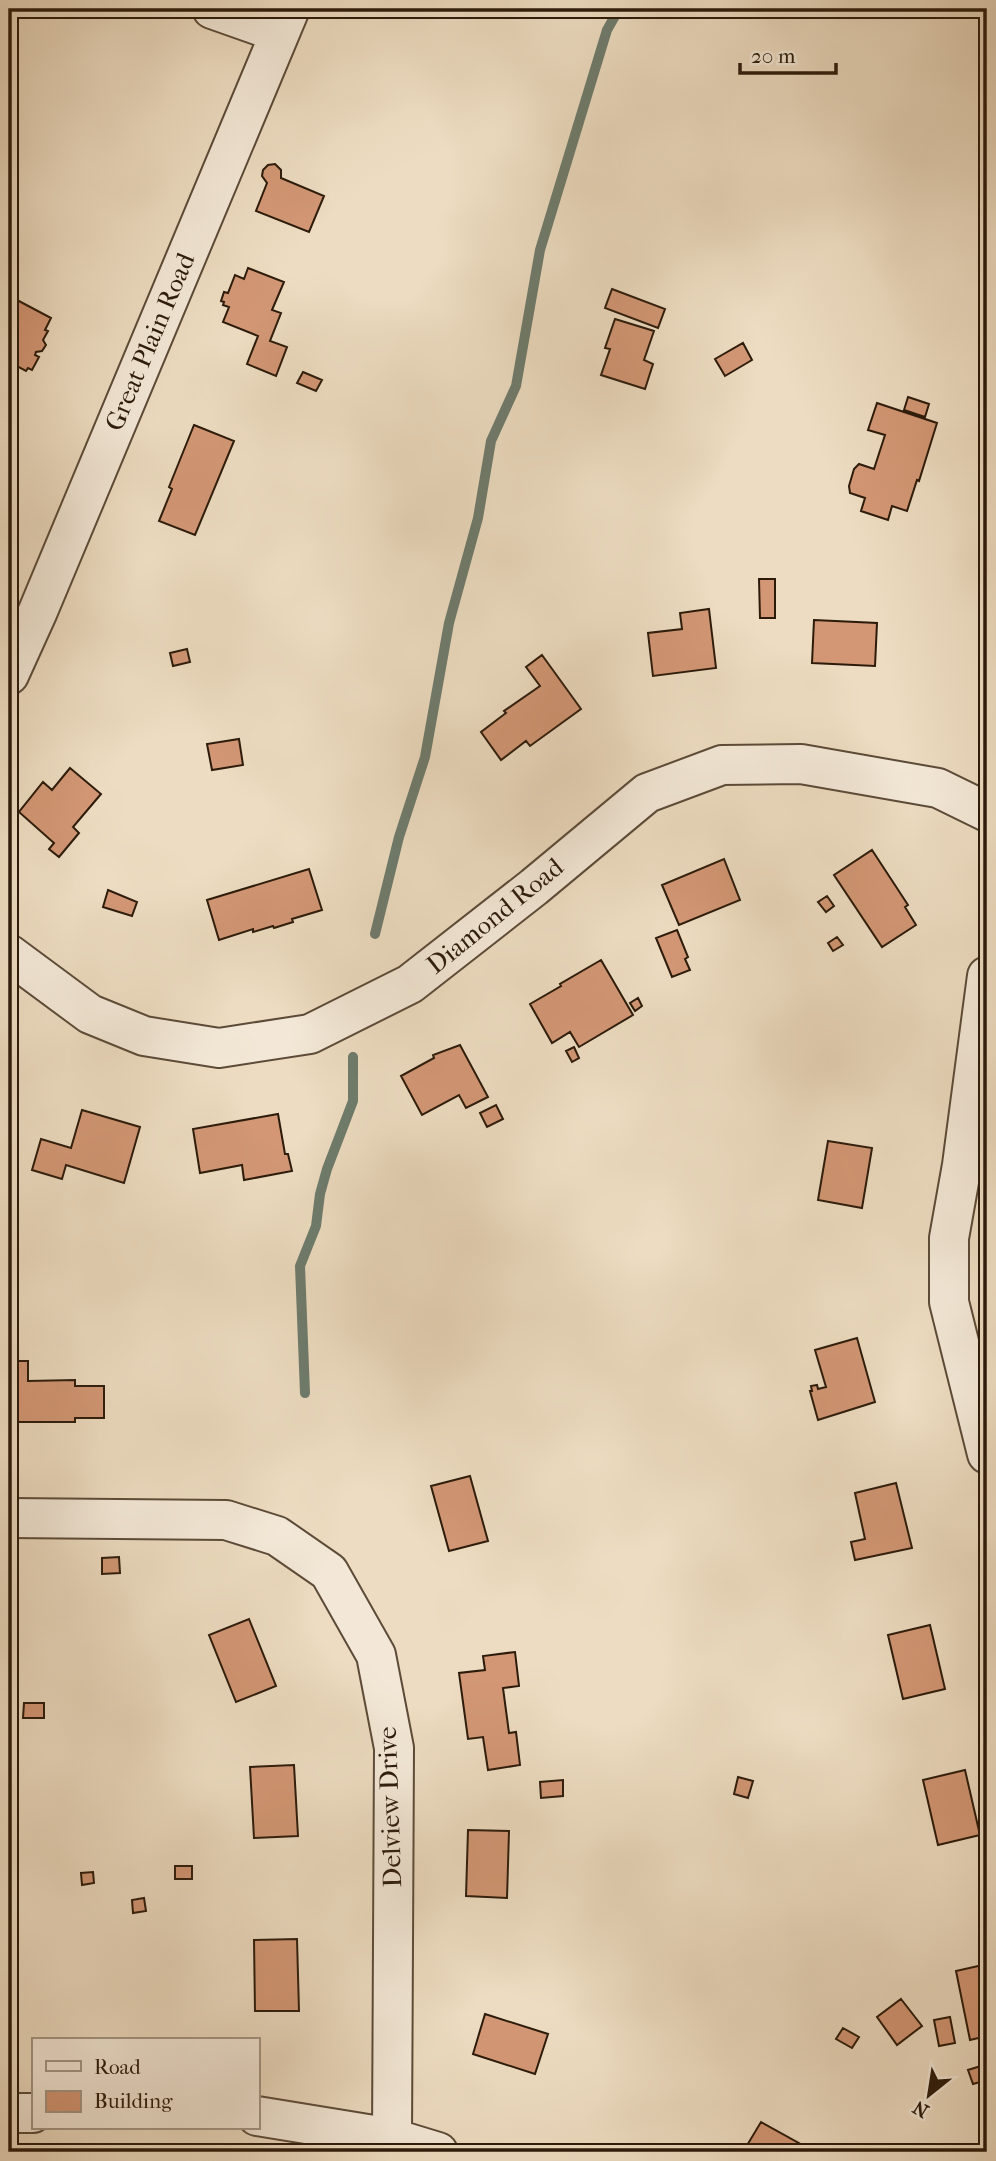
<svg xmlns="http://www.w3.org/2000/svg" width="996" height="2161" viewBox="0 0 996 2161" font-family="'IM FELL French Canon',serif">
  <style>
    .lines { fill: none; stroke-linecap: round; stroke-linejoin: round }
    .stream { stroke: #6e7c6d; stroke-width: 10 }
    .building { fill: #d39775; stroke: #2c1b0b; stroke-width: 2 }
    .minor-casing { stroke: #5c4b38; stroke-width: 42 }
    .minor { stroke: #f3e8d7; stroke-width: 38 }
    .labels { text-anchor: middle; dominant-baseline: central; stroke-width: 5; stroke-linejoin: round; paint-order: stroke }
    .street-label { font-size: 26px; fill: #2c1b0b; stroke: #f3e8d7 }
  </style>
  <rect width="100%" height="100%" fill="#eddcc1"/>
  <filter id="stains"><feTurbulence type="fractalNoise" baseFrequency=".00286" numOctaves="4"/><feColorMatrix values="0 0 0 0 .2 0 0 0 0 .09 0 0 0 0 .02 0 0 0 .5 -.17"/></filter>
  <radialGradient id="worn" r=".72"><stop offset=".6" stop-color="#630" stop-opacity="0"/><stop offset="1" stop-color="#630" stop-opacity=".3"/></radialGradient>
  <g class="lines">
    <path class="stream" d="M375 934 399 837 425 757 449 623 478 518 491 441 516 386 540 250 607 30 619 9
      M305 1393 300 1266 316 1226 320 1194 327 1169 353 1101V1057"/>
  </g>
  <path class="building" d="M275 164 281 170V178L324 196 309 232 256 211 267 183 262 176 263 170 268 165Z
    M248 268 284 282 272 310 281 313 270 341 287 347 276 376 247 364 258 336 223 322 229 307 223 305 224 302 221 301 224 292 228 293 235 275 244 279Z
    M612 289 665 309 658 328 605 308Z
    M17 300 51 318 45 330 48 331 43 340 46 345 42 351 36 352 35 355 39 357 32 370 28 368 26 371 9 362V310L11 311Z
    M615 319 654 331 644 360 653 364 645 389 601 375 610 349 605 348Z
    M743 343 752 360 725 376 715 359Z
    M303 372 322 380 316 391 297 383Z
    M908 397 929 404 925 417 904 410Z
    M877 403 937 423 919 481 917 480 907 511 892 506 888 520 861 511 865 498 850 493 849 486 854 469 859 464 874 469 885 435 868 430Z
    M194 425 234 441 195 535 159 521 172 489 169 487Z
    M759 579H775V618H760Z
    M709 609 716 668 653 676 648 633 682 629 680 613Z
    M814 620 877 623 875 666 812 663Z
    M187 649 190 662 173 666 170 653Z
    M542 655 581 709 530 746 526 741 501 760 481 732 506 713 504 711 540 686 526 667Z
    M239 739 243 765 212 770 207 744Z
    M70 768 101 794 73 827 79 833 59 857 49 849 54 843 19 812 43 782 52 790Z
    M872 850 908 905 905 907 916 925 882 947 834 875Z
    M724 859 740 900 679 925 662 885Z
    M309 869 322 910 292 919 293 922 274 928 273 926 253 932V929L219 940 207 900Z
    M108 890 137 902 132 916 103 907Z
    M827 896 834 906 826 912 818 902Z
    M677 930 688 957 685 959 690 970 672 977 656 938Z
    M837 937 843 945 833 951 828 943Z
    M601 960 633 1015 579 1047 570 1032 552 1043 530 1004 561 986 560 984Z
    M638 998 642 1006 635 1011 630 1003Z
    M460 1045 488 1097 466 1108 459 1095 422 1115 401 1076 434 1058 433 1055Z
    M574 1047 579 1058 572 1062 566 1051Z
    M496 1105 503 1119 487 1127 480 1113Z
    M82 1110 140 1127 124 1183 66 1165 62 1179 32 1170 41 1139 71 1148Z
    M278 1114 285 1154H288L292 1171 244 1180 242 1165 200 1173 193 1129Z
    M828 1141 872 1148 862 1208 818 1200Z
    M857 1338 875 1402 818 1420 810 1391H812L811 1386 817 1385 818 1389 826 1387 815 1350Z
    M9 1361H28V1381L75 1380V1386H104V1418H75V1422H9Z
    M470 1476 488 1541 449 1551 431 1486Z
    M896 1483 912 1548 855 1560 851 1542 865 1539 855 1493Z
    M119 1557 120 1573 102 1574V1558Z
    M249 1619 276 1686 236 1702 209 1635Z
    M930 1625 945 1689 903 1699 888 1635Z
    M515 1652 519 1686 503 1688 509 1733 516 1732 520 1765 488 1770 483 1737 468 1739 459 1673 485 1670 483 1656Z
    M24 1703H44V1718H23Z
    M294 1765 298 1836 254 1838 250 1767Z
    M965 1770 980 1835 938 1845 923 1780Z
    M738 1777 753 1781 748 1798 734 1794Z
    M563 1780V1796L541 1798 540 1782Z
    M468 1830 509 1831 507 1898 466 1896Z
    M175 1866H192V1879H175Z
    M93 1872 94 1883 82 1885 81 1873Z
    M9 1877H18L17 1894H9Z
    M144 1898 146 1911 133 1913 132 1900Z
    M297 1939 299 2011H255L254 1940Z
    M987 1964V2036L970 2040 956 1971Z
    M901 1999 922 2026 897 2045 877 2017Z
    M485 2014 548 2034 535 2074 473 2054Z
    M950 2017 955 2043 939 2046 934 2020Z
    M843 2028 859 2037 852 2048 836 2039Z
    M987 2064V2080L973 2084 968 2070Z
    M761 2122 815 2152H743Z"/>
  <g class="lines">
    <defs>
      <path id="minor" d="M212 9 280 33
        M9 675 38 611 290 9
        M9 954 90 1014 144 1036 219 1048 310 1034 410 984 534 887 647 793 722 765 801 764 938 788 987 812
        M987 976 962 1165 949 1238V1302L987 1454
        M9 1518 226 1520 277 1536 329 1572 376 1655 394 1748 392 2138
        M9 2113H33
        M257 2116 392 2138 438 2152"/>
    </defs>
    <use href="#minor" class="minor-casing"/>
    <use href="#minor" class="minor"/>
  </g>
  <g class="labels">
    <g class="street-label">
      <text transform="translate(150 342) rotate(-67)">Great Plain Road</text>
      <text transform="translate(495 916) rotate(-39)">Diamond Road</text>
      <text transform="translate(390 1807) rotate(-92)">Delview Drive</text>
    </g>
  </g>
  <rect width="996" height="2161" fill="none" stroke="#eddcc1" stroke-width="35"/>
  <rect x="10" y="10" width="975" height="2140" fill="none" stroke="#2c1b0b" stroke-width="3.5"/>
  <rect x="18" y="18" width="961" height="2126" fill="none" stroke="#2c1b0b" stroke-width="2"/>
  <rect x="32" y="2038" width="228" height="91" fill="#f3e8d7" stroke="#a39685" stroke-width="2"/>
  <rect x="46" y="2061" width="35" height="10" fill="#f3e8d7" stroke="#a39685" stroke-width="2"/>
  <text x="94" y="2074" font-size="21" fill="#2c1b0b">Road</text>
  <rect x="46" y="2091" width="35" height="21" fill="#d39775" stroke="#a39685" stroke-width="2"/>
  <text x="94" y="2108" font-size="21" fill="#2c1b0b">Building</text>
  <g transform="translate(929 2095) rotate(210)" stroke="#f3e8d7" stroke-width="5" paint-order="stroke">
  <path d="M0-5L12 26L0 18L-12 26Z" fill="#2c1b0b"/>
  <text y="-10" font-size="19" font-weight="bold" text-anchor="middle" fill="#2c1b0b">N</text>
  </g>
  <path d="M740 63v10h96v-10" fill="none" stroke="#2c1b0b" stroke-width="3.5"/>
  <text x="751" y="63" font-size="21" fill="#2c1b0b" stroke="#f3e8d7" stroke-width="5" paint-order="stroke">20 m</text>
  <rect width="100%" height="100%" filter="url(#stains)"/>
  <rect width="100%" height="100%" fill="url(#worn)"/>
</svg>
